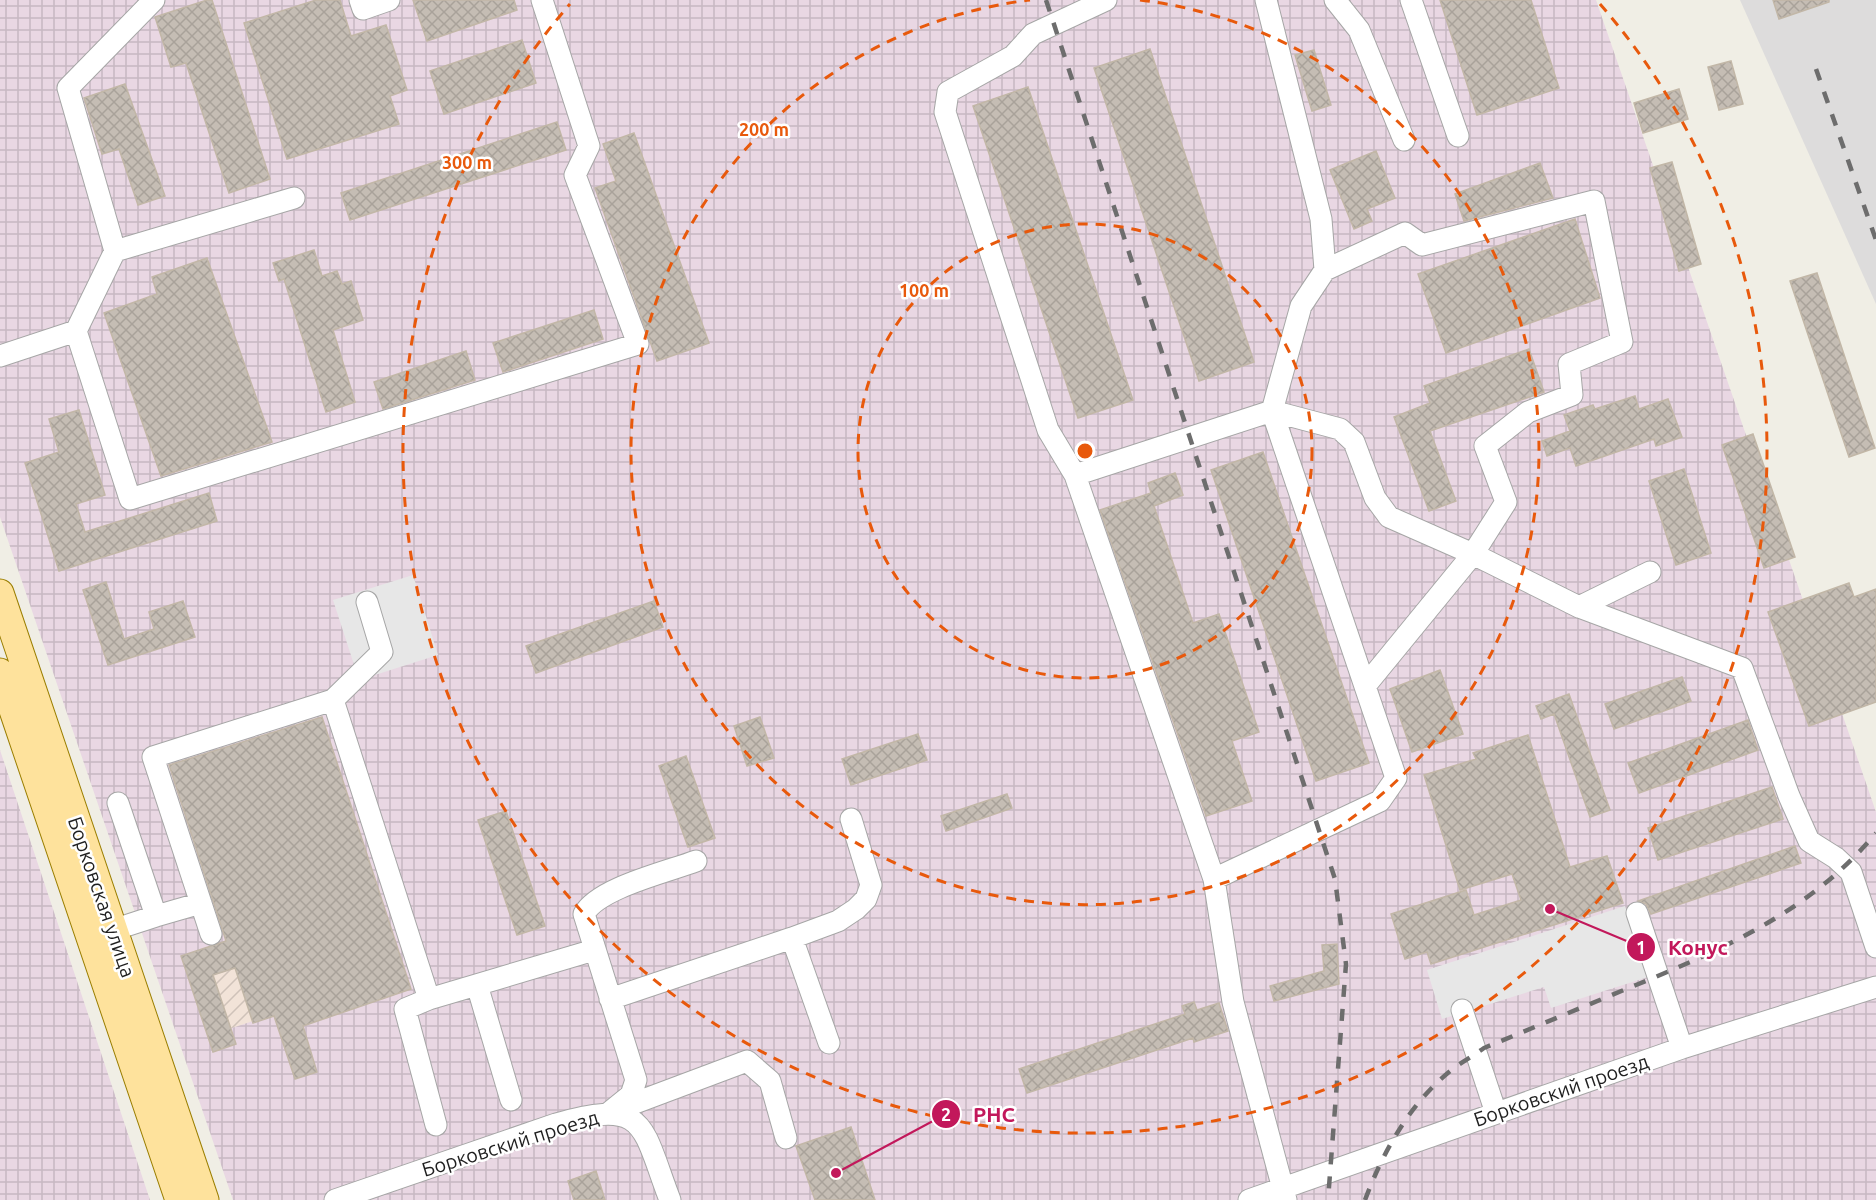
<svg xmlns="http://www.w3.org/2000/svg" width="1876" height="1200" viewBox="0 0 1876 1200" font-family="Ubuntu,sans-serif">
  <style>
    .residential { fill: #dddcdc }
    .industrial { fill: url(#industrial-grid) }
    .military { fill: url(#military-furrows) }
    .parking { fill: #e7e7e7 }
    .building { fill: url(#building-cross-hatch); stroke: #c2b7a7; stroke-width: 1.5 }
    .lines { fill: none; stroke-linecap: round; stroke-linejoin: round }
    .minor-casing { stroke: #a6a6a6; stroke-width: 23 }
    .major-casing { stroke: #9a7e00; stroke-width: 29 }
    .minor { stroke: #fff; stroke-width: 21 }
    .major { stroke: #fee29c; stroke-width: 27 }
    .rail { stroke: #6d6d6d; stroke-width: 4.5; stroke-dasharray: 12 12; stroke-linecap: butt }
    .ring { fill: none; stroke: #e8590c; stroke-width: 3; stroke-dasharray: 10 8 }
    .labels { text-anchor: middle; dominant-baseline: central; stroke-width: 5; stroke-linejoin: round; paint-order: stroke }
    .street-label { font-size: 20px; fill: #1f1f1f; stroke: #fff }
    .centre { fill: #e8590c; stroke: #fff; stroke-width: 3 }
    .ring-label { font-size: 18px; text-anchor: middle; font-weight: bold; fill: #e8590c; stroke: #fff; stroke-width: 5; stroke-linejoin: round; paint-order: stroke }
    .leader { fill: none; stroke: #c2185b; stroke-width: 2 }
    .callout-dot { fill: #c2185b; stroke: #fff; stroke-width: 2 }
    .mark-label { font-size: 18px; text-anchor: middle; font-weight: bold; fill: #fff }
    .callout-label { font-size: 21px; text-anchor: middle; font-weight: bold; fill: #c2185b; stroke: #fff; stroke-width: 5; stroke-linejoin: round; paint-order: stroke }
  </style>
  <defs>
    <pattern id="industrial-grid" width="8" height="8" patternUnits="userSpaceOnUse" patternTransform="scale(1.5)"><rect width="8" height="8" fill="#e9d7e3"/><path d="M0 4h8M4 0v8" fill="none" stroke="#c7b8c2"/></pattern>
    <pattern id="military-furrows" width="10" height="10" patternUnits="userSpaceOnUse" patternTransform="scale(1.5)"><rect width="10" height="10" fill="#f2e3d8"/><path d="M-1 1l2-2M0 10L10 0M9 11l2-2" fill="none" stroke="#cfc2b9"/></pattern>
    <pattern id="building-cross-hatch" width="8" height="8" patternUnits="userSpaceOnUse" patternTransform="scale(1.5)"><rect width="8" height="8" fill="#c5bdb4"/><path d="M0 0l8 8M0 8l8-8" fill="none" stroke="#a9a29a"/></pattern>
  </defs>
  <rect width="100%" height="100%" fill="#f0eee5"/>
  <path class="residential" d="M1740 0H1876V304Z"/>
  <path class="industrial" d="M0 0H1596L1876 812V1200H233L0 517Z
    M0 750 150 1200H0Z"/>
  <path class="military" d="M239 967 256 1020 229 1029 212 976Z"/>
  <path class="parking" d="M413 575 438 655 359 680 333 600Z
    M1625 906 1648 977 1551 1008 1544 987 1442 1019 1427 970Z"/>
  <path class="building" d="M207 0H212L270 179 229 193 186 63 171 67 155 17Z
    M316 0H340L351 36 386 25 407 90 390 96 399 124 287 159 244 23Z
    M413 0H514L517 10 427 41Z
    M1440 0H1531L1559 88 1477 115Z
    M1773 0H1829V2L1779 19Z
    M522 40 536 83 444 114 430 71Z
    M1150 49 1254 362 1199 381 1094 68Z
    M1314 50 1331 105 1312 111 1295 55Z
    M1731 61 1743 104 1719 110 1708 67Z
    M125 84 165 196 138 205 119 149 102 154 84 98Z
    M1028 87 1133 400 1078 418 973 106Z
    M1679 89 1688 119 1643 133 1634 103Z
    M557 122 566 150 350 220 341 193Z
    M634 133 709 343 657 361 595 188 616 181 603 144Z
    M1376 151 1395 198 1367 209 1372 221 1354 229 1330 170Z
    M1672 162 1701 264 1679 271 1650 168Z
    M1540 163 1553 198 1464 221 1455 194Z
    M1575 219 1600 298 1446 353 1418 274Z
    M314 250 322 276 337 271 342 284 351 281 363 320 333 330 355 402 326 412 284 279 279 281 273 263Z
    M207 258 272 442 161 476 104 313 157 294 152 277Z
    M1817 273 1875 448 1849 457 1790 281Z
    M594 310 603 339 503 372 493 343Z
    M1529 349 1544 392 1430 431 1456 501 1429 511 1394 417 1430 403 1424 386Z
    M466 351 475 380 383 409 374 382Z
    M1635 396 1639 409 1668 399 1682 437 1656 446 1654 439 1576 466 1570 448 1547 456 1542 441 1570 431 1564 415 1593 405 1595 409Z
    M79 410 105 495 76 504 85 532 209 493 217 521 59 571 25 463 59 452 49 419Z
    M1753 434 1795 557 1764 568 1722 445Z
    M1263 452 1369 763 1316 781 1211 470Z
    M1684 469 1711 553 1676 565 1649 481Z
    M1175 473 1183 495 1154 506 1193 623 1219 614 1259 732 1232 741 1252 801 1206 816 1100 510 1151 493 1148 483Z
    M106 582 124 639 154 629 149 612 183 601 195 637 108 665 83 590Z
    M1849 583 1854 597 1876 589V702L1809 726 1768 612Z
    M654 601 663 627 536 673 526 646Z
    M1440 670 1463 734 1412 752 1390 689Z
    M1682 677 1691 701 1614 729 1605 704Z
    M1569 694 1610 810 1590 817 1554 714 1541 719 1536 706Z
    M322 717 411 989 303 1026 317 1072 295 1079 274 1016 253 1023 235 968 213 975 236 1044 213 1052 181 956 226 941 169 765Z
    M760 717 774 758 747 766 734 726Z
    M1748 720 1758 750 1639 793 1628 763Z
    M918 734 927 760 851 785 842 759Z
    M1528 735 1570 867 1607 856 1623 903 1431 964 1427 952 1405 959 1391 914 1466 890 1474 915 1521 900 1512 874 1460 890 1424 775 1476 759 1473 753Z
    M686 756 715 838 688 847 659 766Z
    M1772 787 1783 819 1658 860 1648 828Z
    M1007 794 1012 808 946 831 941 816Z
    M506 811 545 926 517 935 478 820Z
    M1795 846 1801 863 1651 914 1646 904 1638 901Z
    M1337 944 1339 984 1274 1001 1270 986 1324 971 1322 945Z
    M1194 1002 1197 1010 1219 1003 1228 1031 1194 1042 1193 1038 1027 1093 1019 1069 1185 1014 1182 1006Z
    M851 1127 875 1200H815L796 1146Z
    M596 1171 605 1200H574L568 1181Z"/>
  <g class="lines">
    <defs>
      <path id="minor" d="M154 0 68 88 115 251 76 331 130 499 638 344 575 175 589 146 542 0
        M360 0 363 9 389 0
        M1266 0 1321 219 1325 270
        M1335 0 1359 30 1404 140
        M1411 0 1458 136
        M1594 201 1622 342 1569 364 1572 395 1528 412 1485 446 1506 502 1473 554 1389 517 1375 498 1354 442 1340 429 1272 411 1301 306 1325 270 1405 233 1422 245Z
        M115 251 294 198
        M0 356 76 331
        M1075 475 1048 430 945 112 948 92 1013 56 1033 34 1106 0
        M1579 607 1742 668 1789 796 1809 841 1836 858 1851 872 1876 947
        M1365 686 1473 554 1579 607 1650 572
        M333 700 382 652 367 602
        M1214 879 1075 475 1272 411 1396 778 1380 801 1214 879 1233 1002 1286 1200
        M1637 913 1682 1048
        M156 916 201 903
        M113 930 156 916 118 803
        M211 934 153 757 333 700 429 999 594 950
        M792 938 829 1043
        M477 985 511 1100
        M429 999 405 1009 436 1125
        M610 999 792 938 838 921 856 909 866 899 871 885 851 819
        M1462 1010 1496 1113
        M619 1109 747 1061 770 1081 786 1138
        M610 1112 631 1095 636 1080 584 914C598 888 667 872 696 861
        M335 1200 556 1124C647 1098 641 1124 670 1200
        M1249 1200 1682 1048 1876 987"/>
      <path id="major" d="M0 593 205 1200
        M0 672 179 1200"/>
    </defs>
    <use href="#minor" class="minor-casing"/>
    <use href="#major" class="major-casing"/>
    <use href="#minor" class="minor"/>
    <use href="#major" class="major"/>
    <path class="rail" d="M1046 0 1335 879 1346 964 1328 1200
      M1816 69 1876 240
      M1365 1200C1383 1152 1409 1105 1449 1072 1460 1063 1473 1056 1484 1048 1535 1027 1585 1006 1636 985 1726 948 1812 910 1876 833"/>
  </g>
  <g class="ring">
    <circle cx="1085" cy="451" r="227"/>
    <path d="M1140 0A454 454 0 1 1 1030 0"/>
    <path d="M1600 4A682 682 0 1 1 570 4"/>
  </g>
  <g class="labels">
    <g class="street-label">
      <text transform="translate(102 897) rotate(71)">Борковская улица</text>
      <text transform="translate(1561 1090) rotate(-19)">Борковский проезд</text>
      <text transform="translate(510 1143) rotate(-17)">Борковский проезд</text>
    </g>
  </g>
  <circle cx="1085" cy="451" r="9" class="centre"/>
  <g class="ring-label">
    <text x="764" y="136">200 m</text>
    <text x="467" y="169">300 m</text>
    <text x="924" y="297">100 m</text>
  </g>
  <path class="leader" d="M1550 909L1641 947M836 1173L946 1114"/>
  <g class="callout-dot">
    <circle cx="1550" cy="909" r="6"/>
    <circle cx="836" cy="1173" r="6"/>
    <circle cx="1641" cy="947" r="15"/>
    <circle cx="946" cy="1114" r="15"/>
  </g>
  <g class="mark-label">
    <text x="1641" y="954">1</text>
    <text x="946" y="1121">2</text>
  </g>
  <g class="callout-label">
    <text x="1698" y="955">Конус</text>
    <text x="994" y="1122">РНС</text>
  </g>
</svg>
